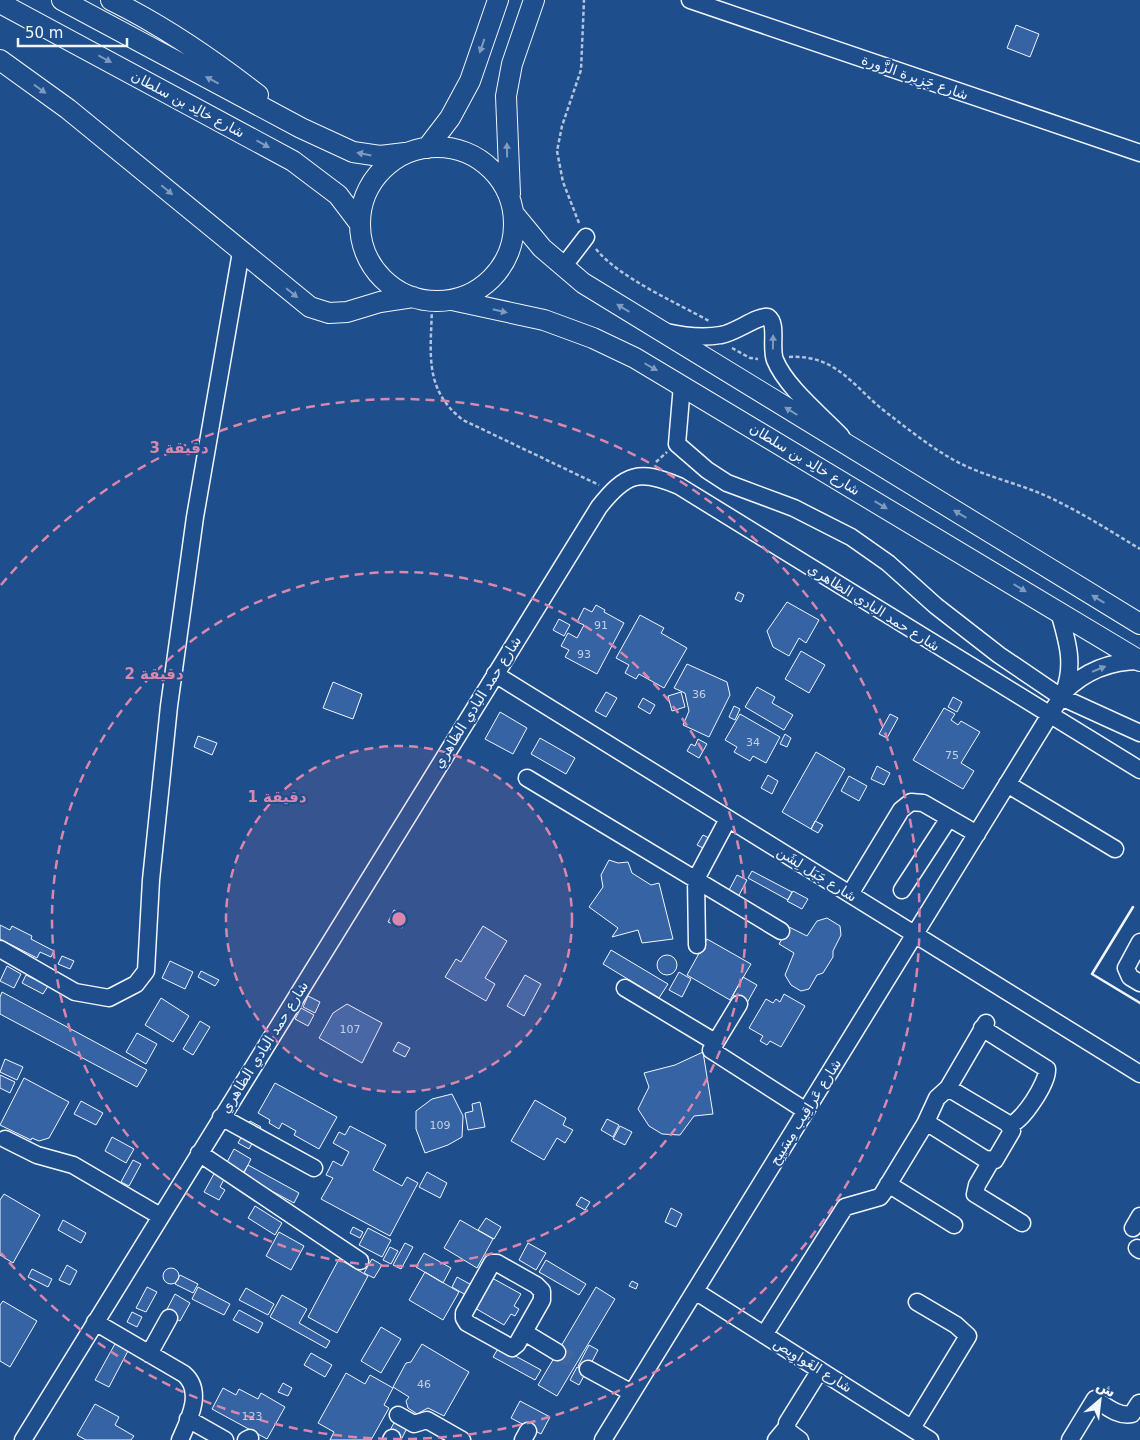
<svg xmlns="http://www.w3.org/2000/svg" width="1140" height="1440" viewBox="0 0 1140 1440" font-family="'DejaVu Sans',Vazirmatn,sans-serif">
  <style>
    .building { fill: #3563a3; stroke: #f2f6ff }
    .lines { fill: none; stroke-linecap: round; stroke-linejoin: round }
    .minor-tunnel { stroke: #3f679d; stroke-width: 16; stroke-dasharray: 16 8; stroke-linecap: butt }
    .minor-casing { stroke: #f2f6ff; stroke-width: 19 }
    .major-casing { stroke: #f2f6ff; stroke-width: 22 }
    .path { stroke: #b3c4dc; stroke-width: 2.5; stroke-dasharray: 4 2.5; stroke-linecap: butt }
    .minor { stroke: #1f4e8c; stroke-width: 16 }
    .major { stroke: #1f4e8c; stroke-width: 20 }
    .wall { stroke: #f2f6ff; stroke-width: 2.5 }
    .oneway { fill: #7e9ac0 }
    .ring { fill: none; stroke: #da87ad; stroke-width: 2.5; stroke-dasharray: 9 6 }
    .labels { text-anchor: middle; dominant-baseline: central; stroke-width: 4; stroke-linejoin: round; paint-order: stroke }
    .number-label { font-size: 11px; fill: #c3d1e8 }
    .street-label { font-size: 14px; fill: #f2f6ff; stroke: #1f4e8c }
    .centre { fill: #da87ad; stroke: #1f4e8c; stroke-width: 2.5 }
    .ring-label { font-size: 15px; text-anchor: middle; font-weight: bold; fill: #da87ad; stroke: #1f4e8c; stroke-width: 4; stroke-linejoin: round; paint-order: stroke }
  </style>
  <rect width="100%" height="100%" fill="#1f4e8c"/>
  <path class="building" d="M1016 25 1039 34 1030 57 1007 48Z
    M738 592 744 595 741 602 735 599Z
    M787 602 819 620 806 643 799 638 789 656 773 647 767 631Z
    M596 605 605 610 604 612 624 623 597 674 565 657 569 650 561 646 568 633 577 638 584 625 577 622 584 608 592 612Z
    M640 615 664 628 661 633 687 648 664 688 639 674 636 679 625 673 629 665 616 658Z
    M559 619 570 625 564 636 553 630Z
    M801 651 825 665 809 693 785 679Z
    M687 664 727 682 730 695 709 737 683 725 689 711 685 693 674 688Z
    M333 682 362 694 353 719 323 708Z
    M757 687 775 697 772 703 793 715 784 730 745 707Z
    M606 692 617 698 606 717 595 711Z
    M681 692 685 707 672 711 668 696Z
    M953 697 962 702 957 712 948 707Z
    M643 698 655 705 650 714 638 707Z
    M734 706 740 709 735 720 729 717Z
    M944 708 955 714 951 720 958 725 961 721 980 732 961 763 974 771 963 789 913 760Z
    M500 712 527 728 513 754 485 739Z
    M740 714 780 737 766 763 753 756 750 761 734 752 737 747 725 740Z
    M890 714 898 718 887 738 879 734Z
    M785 734 791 738 787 747 780 744Z
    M198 736 217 743 212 755 194 747Z
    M540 738 575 758 566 774 531 754Z
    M698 739 707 744 699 758 687 751 691 744 695 746Z
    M816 752 845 769 811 829 782 812Z
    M877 766 890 773 884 785 871 779Z
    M768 775 778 781 772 794 761 788Z
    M849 776 867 786 859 801 841 791Z
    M815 821 823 825 818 833 811 829Z
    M703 835 715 841 709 851 697 845Z
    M609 860 618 863 628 862 632 873 651 885 659 883 673 939 642 943 638 930 612 937 618 928 589 907 603 887 601 875Z
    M752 871 792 892 788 900 748 878Z
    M737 875 747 880 738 897 728 892Z
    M793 891 808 899 802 909 787 901Z
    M394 910 407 917 402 928 388 922Z
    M827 918 840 926 841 935 833 951V957L823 973 817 975 809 989 801 991 791 985 785 975 794 953 779 944 789 927 807 936 817 921Z
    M0 925 10 930 12 926 32 936 31 939 54 951 51 957 40 952 37 958 0 939Z
    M483 926 507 941 485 978 495 984 486 1001 445 977 456 959 461 962Z
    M707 939 751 964 730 1000 687 975Z
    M611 950 668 984 659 998 603 964Z
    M657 965a10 10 0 1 1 20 0a10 10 0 1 1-20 0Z
    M62 956 74 961 70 969 58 964Z
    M170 961 193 972 185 989 162 978Z
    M7 966 21 974 14 988 0 981Z
    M201 971 219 980 215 986 198 977Z
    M679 972 691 979 682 997 669 990Z
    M26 975 48 986 43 994 22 983Z
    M525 975 541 984 524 1016 507 1006Z
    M743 977 757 985 747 1003 733 995Z
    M2 992 147 1070 137 1087 0 1014V997Z
    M784 994 805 1006 781 1047 770 1041 767 1045 760 1041 763 1036 749 1028 766 999 773 1003 776 999 780 1002Z
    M308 996 320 1002 315 1013 303 1007Z
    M161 998 189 1016 173 1042 145 1025Z
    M347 1004 382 1023 362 1063 319 1038 333 1013Z
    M301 1008 314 1015 308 1026 295 1019Z
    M200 1021 210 1027 193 1055 183 1049Z
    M137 1033 157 1044 146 1064 126 1052Z
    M398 1042 410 1048 405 1057 393 1051Z
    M703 1052 713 1114 694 1116 680 1135 662 1134 649 1126 638 1109 649 1087 644 1073 675 1065Z
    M5 1059 23 1067 17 1080 0 1072Z
    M0 1075 15 1082 10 1093 0 1088Z
    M24 1078 69 1102 49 1138 39 1141 32 1138 31 1140 0 1125Z
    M275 1083 337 1117 319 1149 294 1135 296 1131 282 1123 279 1129 269 1123 270 1120 258 1113Z
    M452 1094 463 1116 462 1137 448 1145 425 1153 416 1129V1111L432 1099Z
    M535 1100 566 1118 563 1125 573 1130 565 1143 557 1138 544 1160 511 1141Z
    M81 1101 103 1113 96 1125 74 1114Z
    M480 1102 485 1127 468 1130 465 1113 473 1111 472 1104Z
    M607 1119 619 1125 613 1137 601 1130Z
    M250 1121 261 1127 249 1149 238 1143Z
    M350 1126 386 1145 373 1170 402 1186 407 1177 418 1183 390 1236 321 1199 333 1178 326 1175 333 1161 342 1166 349 1152 333 1143 339 1132 345 1135Z
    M620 1126 632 1132 625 1145 613 1139Z
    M112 1137 134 1149 126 1163 105 1151Z
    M234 1149 251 1159 244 1173 226 1164Z
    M133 1160 141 1164 129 1186 121 1182Z
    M221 1161 231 1166 220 1187 225 1190 219 1200 204 1192Z
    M248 1165 299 1193 294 1203 242 1175Z
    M427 1172 447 1183 440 1198 419 1187Z
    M4 1194 40 1215 13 1263 0 1255V1200Z
    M581 1197 590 1202 585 1210 576 1205Z
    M255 1206 282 1223 275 1235 248 1218Z
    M671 1208 682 1214 676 1227 665 1222Z
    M486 1218 501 1227 494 1239 478 1230Z
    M63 1220 86 1233 81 1243 58 1230Z
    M460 1220 493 1239 477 1268 444 1248Z
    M353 1227 363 1232 360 1238 350 1233Z
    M368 1228 391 1240 382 1257 359 1245Z
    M279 1232 304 1246 291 1270 266 1256Z
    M405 1243 413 1247 401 1269 393 1265Z
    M528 1243 546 1253 536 1270 519 1260Z
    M390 1247 398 1251 391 1264 383 1260Z
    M424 1253 451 1268 443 1283 416 1267Z
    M339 1259 368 1276 337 1333 308 1317Z
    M372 1259 382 1265 374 1278 364 1273Z
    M546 1260 586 1284 579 1295 539 1272Z
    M67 1265 77 1271 70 1285 59 1280Z
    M163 1276a8 8 0 1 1 16 0a8 8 0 1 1-16 0Z
    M32 1269 52 1279 48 1287 28 1277Z
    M425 1272 459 1292 443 1320 409 1300Z
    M180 1275 198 1284 193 1293 175 1284Z
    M457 1277 477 1288 471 1298 452 1287Z
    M492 1278 521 1294 514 1306 519 1309 515 1316 511 1314 504 1325 475 1308Z
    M632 1281 638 1284 636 1289 629 1286Z
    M147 1287 157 1292 146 1312 136 1308Z
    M198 1287 230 1304 224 1315 192 1299Z
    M596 1287 615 1299 557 1396 538 1385Z
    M246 1288 274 1304 268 1315 239 1300Z
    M175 1294 190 1303 180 1321 165 1313Z
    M282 1295 307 1309 299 1323 330 1341 326 1348 270 1317Z
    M3 1301 37 1321 10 1367 0 1361V1305Z
    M239 1310 263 1323 258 1333 233 1320Z
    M132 1312 142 1317 137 1327 127 1322Z
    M381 1327 401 1339 381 1373 361 1361Z
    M116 1342 129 1349 109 1387 95 1380Z
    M422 1344 469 1372 444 1416 428 1408 417 1414 408 1408 406 1401 409 1397 393 1387 406 1363 411 1362Z
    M589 1345 598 1350 587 1371 578 1366Z
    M499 1347 541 1370 535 1380 493 1357Z
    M311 1353 332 1365 325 1377 304 1365Z
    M577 1367 586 1372 579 1385 570 1380Z
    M346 1373 365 1384 370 1375 393 1388 384 1405 389 1408 371 1440H330L334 1432 318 1423Z
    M283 1383 292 1388 288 1396 278 1392Z
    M223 1388 236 1395 239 1389 258 1399 261 1393 285 1407 267 1439 212 1409Z
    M520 1401 550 1417 541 1434 511 1418Z
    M95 1404 119 1417 115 1425 134 1436 131 1440H86L77 1435Z
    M395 1421 407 1428 401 1440 388 1434Z"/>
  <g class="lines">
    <path class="minor-tunnel" d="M557 1352 578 1363"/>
    <defs>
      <path id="minor" d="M690 0 1140 153
        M563 267 586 237
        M666 332C684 336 703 338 721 335 735 333 758 315 768 317 778 324 770 347 775 360 786 387 821 415 841 436
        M682 385 677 444 707 470 727 483 794 508 851 537 888 563 936 606 999 655 1061 697 1140 733
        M495 674 1140 1074
        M1064 692C1085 671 1110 661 1140 661
        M527 778 781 931
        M1007 784 1115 849
        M902 890 949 818
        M850 894 901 810 911 802 923 803 977 834
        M1140 942 1126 968 1130 977 1140 983
        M697 945 696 879 728 819
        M0 949 75 992 109 998 136 984 146 971 151 880 169 706 195 517 241 252
        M625 988 715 1042
        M739 1004 711 1050 806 1111
        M982 1028 1047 1069C1048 1082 1022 1123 1009 1125
        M221 1117 314 1168
        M926 1122 985 1159 995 1160 1012 1131 1007 1123 948 1088
        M5 1139 37 1155 73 1165 160 1216
        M199 1153 360 1261
        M991 1161 977 1185 975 1194 1022 1223
        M888 1184 954 1225
        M1133 1228 1140 1216
        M1137 1248 1140 1250
        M492 1263H497L536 1285 542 1291V1300L517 1344 512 1348 467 1323 464 1318V1313Z
        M695 1291 930 1440
        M95 1322 184 1374C204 1391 189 1420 180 1440
        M524 1332 557 1352
        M764 1335 845 1207 880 1197 883 1193 925 1124 937 1098 948 1088 986 1023
        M149 1354 169 1318
        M588 1369 632 1393
        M398 1415 414 1424 427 1420 462 1440
        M188 1419 225 1440
        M912 1428 968 1336 956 1325 917 1302
        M23 1440 599 507C626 473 639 469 679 486L1140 770
        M246 1440 250 1438
        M391 1440 392 1438
        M523 1440 528 1431
        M603 1440 1064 692C1075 664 1067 640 1059 612
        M776 1440 786 1428
        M800 1440 788 1431 787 1423 820 1370
        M1070 1440 1095 1399C1106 1406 1118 1417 1132 1414L1139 1403"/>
      <path id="major" d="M62 0 301 128 353 152 380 156 405 153
        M111 0C164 26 212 59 258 95
        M0 3 293 161 338 195 360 224
        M0 60 68 109 310 307 329 313 347 312 380 302 413 297
        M360 224a77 77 0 1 1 154 0a77 77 0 1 1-154 0Z
        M427 148 450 118 470 81 498 0
        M510 194 506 96 512 64 534 0
        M514 214 542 248 583 283 1140 624
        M452 300 544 320 593 338 635 358 1140 661"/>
    </defs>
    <use href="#minor" class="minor-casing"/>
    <use href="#major" class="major-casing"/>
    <path class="path" d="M579 223 563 182 557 151 562 126 581 70 584 0
      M596 249C618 277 677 303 709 321
      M432 301C432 348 421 388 463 420L599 485
      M732 348 750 358 758 359
      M789 357C837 354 854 388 887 413 908 429 929 446 952 459 978 474 1009 481 1037 492 1073 507 1107 529 1140 549
      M656 462 667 452"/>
    <use href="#minor" class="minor"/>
    <use href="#major" class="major"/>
    <path class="wall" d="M1133 907 1092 974 1140 1003"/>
  </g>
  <defs><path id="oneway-solid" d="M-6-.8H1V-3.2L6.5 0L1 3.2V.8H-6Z" transform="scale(1.25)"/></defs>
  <g class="oneway">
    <use href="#oneway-solid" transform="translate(482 46) rotate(109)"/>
    <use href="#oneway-solid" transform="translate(105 59) rotate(28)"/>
    <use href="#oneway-solid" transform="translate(212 80) rotate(-152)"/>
    <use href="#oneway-solid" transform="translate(40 89) rotate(36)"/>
    <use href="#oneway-solid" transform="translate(263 144) rotate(29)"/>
    <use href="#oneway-solid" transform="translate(507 150) rotate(-91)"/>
    <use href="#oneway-solid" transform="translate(364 154) rotate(-169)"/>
    <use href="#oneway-solid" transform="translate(167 190) rotate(40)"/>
    <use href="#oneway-solid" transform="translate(292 293) rotate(39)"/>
    <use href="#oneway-solid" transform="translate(623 308) rotate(-149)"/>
    <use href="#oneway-solid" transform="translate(500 311) rotate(13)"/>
    <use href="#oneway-solid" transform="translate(773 342) rotate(-89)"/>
    <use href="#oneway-solid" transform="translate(651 367) rotate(30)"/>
    <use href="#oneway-solid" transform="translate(791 411) rotate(-148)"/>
    <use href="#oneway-solid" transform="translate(881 505) rotate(31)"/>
    <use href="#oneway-solid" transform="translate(960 514) rotate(-149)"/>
    <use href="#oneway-solid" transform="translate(1020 588) rotate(31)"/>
    <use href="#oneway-solid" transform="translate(1098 599) rotate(-149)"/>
    <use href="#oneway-solid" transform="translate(1099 669) rotate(-22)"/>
  </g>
  <circle cx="399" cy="919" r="173" fill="#da87ad" fill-opacity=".12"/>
  <g class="ring">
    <circle cx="399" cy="919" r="173"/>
    <circle cx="399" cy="919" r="347"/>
    <path d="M1 585A520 520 0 1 1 1 1253"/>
  </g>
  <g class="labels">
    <g class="number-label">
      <text x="601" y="625">91</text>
      <text x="584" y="654">93</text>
      <text x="699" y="694">36</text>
      <text x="753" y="742">34</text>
      <text x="952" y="755">75</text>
      <text x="350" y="1029">107</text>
      <text x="440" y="1125">109</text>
      <text x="424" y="1384">46</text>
      <text x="252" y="1416">123</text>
    </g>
    <g class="street-label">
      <text transform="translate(915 77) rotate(19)">شارع جَزِيرة الزَّورة</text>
      <text transform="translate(188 104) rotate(28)">شارع خالِد بن سلطان</text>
      <text transform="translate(805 459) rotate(31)">شارع خالِد بن سلطان</text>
      <text transform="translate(874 607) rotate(32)">شارع حمد البادي الظاهري</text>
      <text transform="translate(477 702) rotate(-58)">شارع حمد البادي الظاهري</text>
      <text transform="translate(817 874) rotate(32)">شارع جَبَل لِشَن</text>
      <text transform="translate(264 1047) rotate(-58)">شارع حمد البادي الظاهري</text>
      <text transform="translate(805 1112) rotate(-58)">شارع عَراقِيب مِسَيبِح</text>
      <text transform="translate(813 1365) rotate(32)">شارع الغَواوِيص</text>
    </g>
  </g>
  <circle cx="399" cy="919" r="8" class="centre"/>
  <g class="ring-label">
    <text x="179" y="453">3 دقيقة</text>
    <text x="154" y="679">2 دقيقة</text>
    <text x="277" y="802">1 دقيقة</text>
  </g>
  <g transform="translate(1100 1400) rotate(28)" stroke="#1f4e8c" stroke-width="4" paint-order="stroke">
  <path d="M0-4L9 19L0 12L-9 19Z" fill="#f2f6ff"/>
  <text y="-8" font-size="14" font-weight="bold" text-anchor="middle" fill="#f2f6ff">ش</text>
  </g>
  <path d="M18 38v8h109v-8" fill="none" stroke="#f2f6ff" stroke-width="2.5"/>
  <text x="25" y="38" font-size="15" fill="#f2f6ff" stroke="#1f4e8c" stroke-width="4" paint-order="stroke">50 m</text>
</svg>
